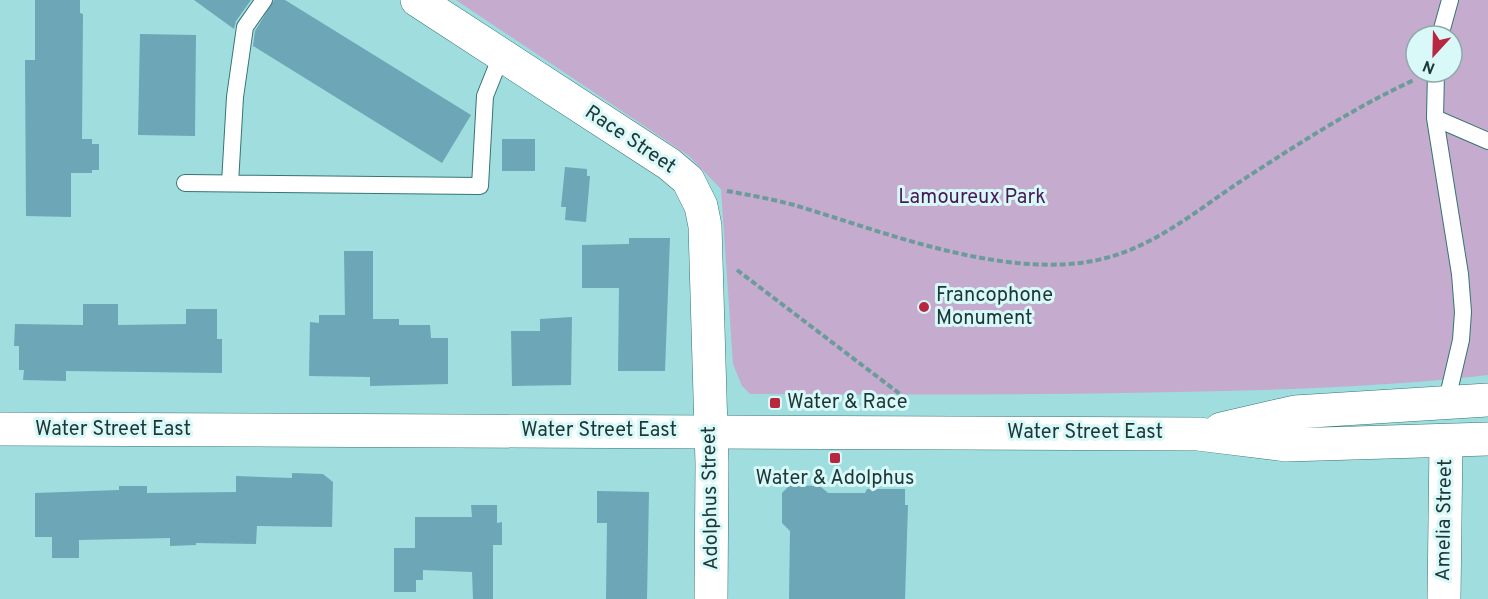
<svg xmlns="http://www.w3.org/2000/svg" width="1488" height="599" viewBox="0 0 1488 599" font-family="Overpass,sans-serif">
  <style>
    .green { fill: #c5abce; fill-rule: evenodd }
    .building { fill: #6da6b6 }
    .lines { fill: none; stroke-linecap: round; stroke-linejoin: round }
    .lane-casing { stroke: #367475; stroke-width: 18 }
    .street-casing { stroke: #367475; stroke-width: 34 }
    .primary-casing { stroke: #367475; stroke-width: 34 }
    .path { stroke: #6c9b9c; stroke-width: 4; stroke-dasharray: 6 3; stroke-linecap: butt }
    .lane { stroke: #fff; stroke-width: 16 }
    .street { stroke: #fff; stroke-width: 33 }
    .primary { stroke: #fff; stroke-width: 33 }
    .poi-dot { fill: #b82640; stroke: #d9f8f8; stroke-width: 2 }
    .labels { text-anchor: middle; dominant-baseline: central; stroke-width: 6; stroke-linejoin: round; paint-order: stroke }
    .street-label { font-size: 20px; fill: #1d3637; stroke: #d9f8f8 }
    .park-label { font-size: 20px; fill: #481957; stroke: #d9f8f8 }
    .poi-label { font-size: 20px; fill: #1d3637; stroke: #d9f8f8; text-anchor: start }
  </style>
  <rect width="100%" height="100%" fill="#9fddde"/>
  <path class="green" d="M456 0H1488V375C1384 387 1280 390 1176 392 1034 395 892 395 750 394L742 386 733 364 721 189 689 156ZM1416 36H1452V72H1416Z"/>
  <path class="building" d="M35 0H80V13L83 14 82 139H92V144H99V170H92V173H71V217L26 216 25 60H35Z
    M194 0H251L236 21 234 29Z
    M274 0H285L471 115 442 163 253 46 255 31Z
    M140 34 196 35 195 136 138 135Z
    M502 139H535V171H502Z
    M565 167 587 169V176H590L586 222 565 220 566 207H561Z
    M629 238H670L665 371H618L619 288H582V245L629 244Z
    M344 251H373V319H399V325H430L431 338H448V384L370 386V377L309 376 310 322 319 323V315H345Z
    M83 304H118V325L186 324V309H217V339H222V373L66 371V381L23 380 24 370H19V346H14L15 324 83 325Z
    M572 317 571 385 512 386 511 331H540V319Z
    M292 473 323 474 333 482 332 527 257 526 256 544 196 543V545L170 546V538L79 540V558H52V537H35V493L119 490V486H147V493L236 492V476L292 478Z
    M790 485 820 486 828 493H865L867 489H905V505H908L905 599H789L790 531 782 523V493Z
    M597 491 649 492 647 599H606L607 523H597Z
    M471 505H497V523L502 522V545H493V599H473L472 572 423 570V580H416V592H394V548H415V517H472Z"/>
  <g class="lines">
    <defs>
      <path id="lane" d="M1440 36 1450 0
        M1436 72 1435 118 1460 274 1463 312 1461 340 1446 404
        M1435 118 1488 141
        M185 183 480 186 485 96 501 56
        M230 183 235 97 245 27 264 0"/>
      <path id="street" d="M417 0 669 164 688 180 701 206 705 226 712 464 711 599
        M1444 599 1446 441"/>
      <path id="primary" d="M0 429 1198 434 1287 445 1488 439
        M1221 429 1295 412 1488 400"/>
    </defs>
    <use href="#lane" class="lane-casing"/>
    <use href="#street" class="street-casing"/>
    <use href="#primary" class="primary-casing"/>
    <path class="path" d="M727 191C749 195 772 199 794 205 889 233 1024 289 1122 253 1164 238 1201 208 1238 183 1295 146 1353 108 1414 80
      M737 270 904 397"/>
    <use href="#lane" class="lane"/>
    <use href="#street" class="street"/>
    <use href="#primary" class="primary"/>
  </g>
  <g class="poi-dot">
    <circle cx="924" cy="307" r="6"/>
    <rect x="769" y="397" width="12" height="12" rx="3"/>
    <rect x="829" y="452" width="12" height="12" rx="3"/>
  </g>
  <g class="labels">
    <g class="street-label">
      <text transform="translate(630 140) rotate(34)">Race Street</text>
      <text x="113" y="430">Water Street East</text>
      <text x="599" y="431">Water Street East</text>
      <text x="1085" y="433">Water Street East</text>
      <text transform="translate(711 498) rotate(-91)">Adolphus Street</text>
      <text transform="translate(1445 520) rotate(-89)">Amelia Street</text>
    </g>
    <g class="park-label">
      <text x="972" y="198">Lamoureux Park</text>
    </g>
    <g class="poi-label">
      <text x="936" y="296">Francophone<tspan x="936" dy="23">Monument</tspan></text>
      <text x="787" y="403">Water &amp; Race</text>
      <text x="835" y="479" text-anchor="middle">Water &amp; Adolphus</text>
    </g>
  </g>
  <g transform="translate(1434 54) rotate(202)"><circle r="28" fill="#d9f8f8" stroke="#8eaaab" stroke-width="1.5"/>
  <path d="M0-4.5L10 22L0 15L-10 22Z" fill="#b82640"/>
  <text y="-9" font-size="16" font-weight="bold" text-anchor="middle" fill="#1d3637">N</text>
  </g>
</svg>
